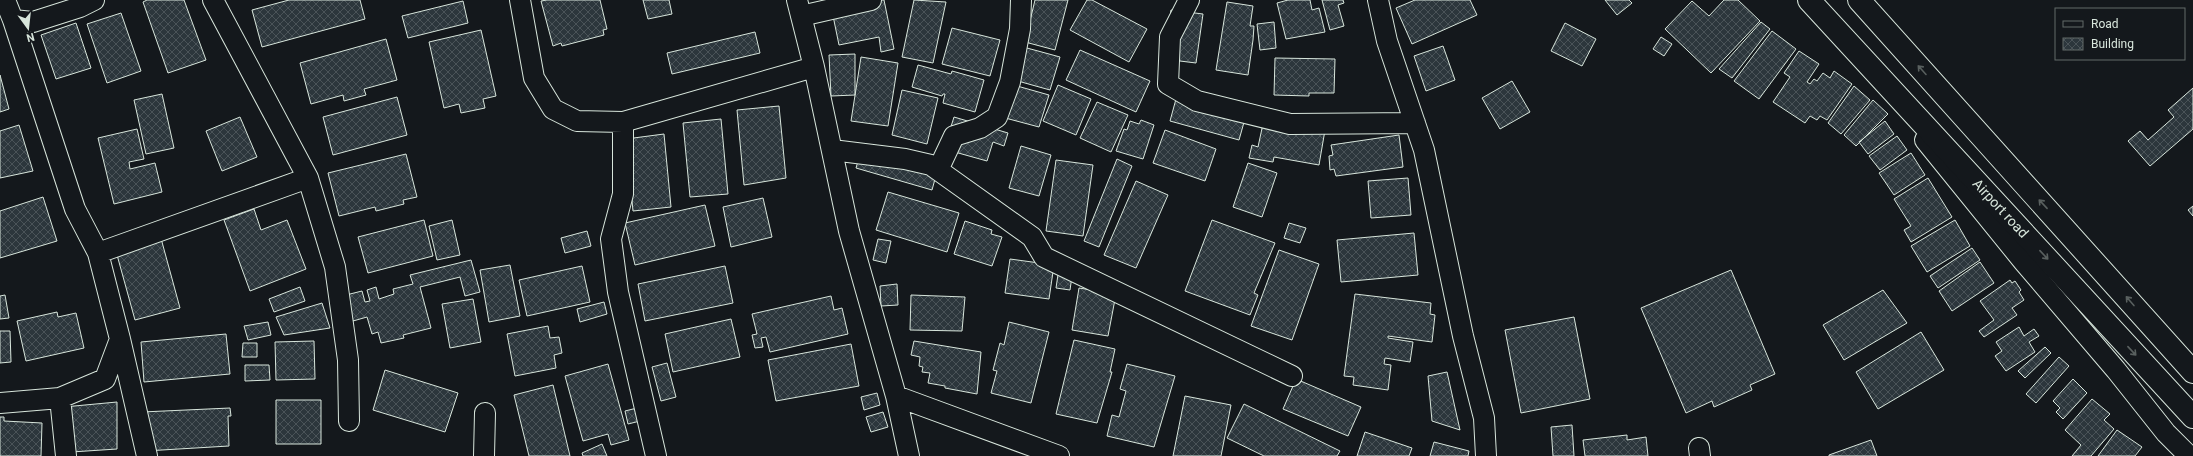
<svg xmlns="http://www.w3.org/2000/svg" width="2193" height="456" viewBox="0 0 2193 456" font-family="Roboto,sans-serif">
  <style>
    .building { fill: url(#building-cross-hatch); stroke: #d8e6dc }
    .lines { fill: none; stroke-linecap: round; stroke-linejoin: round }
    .minor-casing { stroke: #d8e6dc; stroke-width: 22 }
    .secondary-casing { stroke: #d8e6dc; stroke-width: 24 }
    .minor { stroke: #14181c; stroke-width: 20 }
    .secondary { stroke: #14181c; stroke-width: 22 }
    .oneway { stroke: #59605f }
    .labels { text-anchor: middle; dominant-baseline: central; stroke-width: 3; stroke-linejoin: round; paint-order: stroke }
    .street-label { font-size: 14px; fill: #d8e6dc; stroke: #14181c }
  </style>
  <defs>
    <pattern id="building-cross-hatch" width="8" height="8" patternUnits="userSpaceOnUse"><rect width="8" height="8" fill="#2c363c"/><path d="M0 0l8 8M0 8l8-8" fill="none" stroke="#4a5358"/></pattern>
  </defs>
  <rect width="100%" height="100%" fill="#14181c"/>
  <path class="building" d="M147 0H184L206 60 168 73 143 2Z
    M289 0H360L365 19 262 47 252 10Z
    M547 0H600L607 29 603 30 604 35 562 46 561 43 553 46 541 1Z
    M643 0H669L672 14 648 19Z
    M854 0H884L894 49 881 52 879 37 839 45 831 6Z
    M914 0 946 2 933 63 902 57Z
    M1035 0H1068L1055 50 1025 42Z
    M1087 0H1092L1147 29 1129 62 1070 30Z
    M1288 0H1310L1312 10 1319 8 1325 32 1286 39 1277 3Z
    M1322 0H1343L1344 3 1338 5 1344 26 1330 30Z
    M1415 0H1470L1477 15 1412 44 1396 8Z
    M1605 0H1629L1632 3 1617 15Z
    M1724 0H1738L1760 21 1711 73 1665 29 1692 1 1709 16Z
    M463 1 468 23 408 38 402 16Z
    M1227 2 1253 6 1250 26H1254L1253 40 1248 75 1216 70Z
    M1171 10 1203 14 1196 63 1164 59Z
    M121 13 141 71 107 83 87 24Z
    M1274 22 1276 48 1260 50 1257 24Z
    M1761 22 1770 29 1732 78 1719 69Z
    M76 23 91 68 56 79 41 35Z
    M1565 23 1596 39 1582 66 1551 51Z
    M952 28 1000 40 990 76 942 64Z
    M481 30 496 96 483 99 485 108 461 113 459 104 444 108 429 42Z
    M1772 31 1796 49 1759 99 1734 81Z
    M755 32 760 53 672 74 667 53Z
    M1661 37 1672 44 1664 56 1653 49Z
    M386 39 397 80 364 89 366 95 344 101 343 95 311 104 300 63Z
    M1016 45 1060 57 1050 90 1007 78Z
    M1443 46 1455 80 1426 91 1414 56Z
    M1080 50 1150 81 1136 112 1066 80Z
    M1799 51 1819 64 1807 82 1810 84 1814 79 1817 81 1823 73 1830 78 1834 71 1852 84 1827 120 1820 116 1817 120 1810 116 1805 123 1773 102 1790 77 1784 73Z
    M855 54V95L831 96 829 55Z
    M861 57 898 63 888 126 851 121Z
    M1275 58 1335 59 1334 93H1309V96L1274 95Z
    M918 65 951 74 952 71 984 80 975 112 943 103 945 94H943L942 96 912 87Z
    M0 75 9 109 0 112Z
    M1512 81 1530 112 1500 129 1482 98Z
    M1003 82 1049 95 1039 127 994 115Z
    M1058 85 1091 99 1076 135 1043 121Z
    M1854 86 1870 100 1841 134 1828 123Z
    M1179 88 1248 108 1239 140 1170 121Z
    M2193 88V129L2150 166 2128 141 2140 131 2148 140 2174 117 2168 110Z
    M902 90 938 98 927 144 892 135Z
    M162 94 174 148 146 154 134 100Z
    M397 97 407 135 333 155 323 117Z
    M1873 100 1888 114 1856 146 1844 135Z
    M1097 102 1128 115 1111 152 1080 138Z
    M779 106 786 178 744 185 737 110Z
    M240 117 257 157 222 171 206 131Z
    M954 117 1008 133 1004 146 993 142 987 161 944 149Z
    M721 119 728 194 690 197 683 123Z
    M1264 119 1325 130 1319 165 1274 157 1273 162 1249 158 1252 145 1258 147Z
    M1141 120 1154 125 1143 159 1116 151 1124 129 1127 130 1130 121 1139 124Z
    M1885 121 1894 134 1868 154 1859 142Z
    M19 125 33 171 0 178V131Z
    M137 129 144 159 129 162 130 169 155 163 162 192 114 204 98 138Z
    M1165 130 1216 149 1205 181 1153 163Z
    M664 134 671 207 633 211 626 139Z
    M1399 135 1403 167 1336 176 1334 169 1330 170 1329 156 1333 155 1331 145Z
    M1897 136 1907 150 1880 170 1869 156Z
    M1021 146 1051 155 1039 196 1009 188Z
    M861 151 932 172 931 177 935 179 932 190 856 168Z
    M1911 153 1925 175 1894 195 1879 173Z
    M406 154 417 197 403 200 404 204 376 211 375 207 339 216 328 173Z
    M1117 159 1132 166 1099 247 1084 241Z
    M1056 160 1093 165 1083 236 1046 231Z
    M1248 163 1277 173 1262 217 1233 207Z
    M1408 178 1411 215 1371 218 1368 181Z
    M1928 178 1952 217 1911 242 1904 230 1911 226 1894 199Z
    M1136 181 1168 195 1136 268 1104 255Z
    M888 192 959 213 947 252 876 230Z
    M43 197 57 241 0 258V211Z
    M763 198 772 237 731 247 723 207Z
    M705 205 715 246 635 265 625 223Z
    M2193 206V216L2188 210Z
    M254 209 261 230 287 220 306 269 250 291 224 220Z
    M424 220 433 256 368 273 358 237Z
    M452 220 460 255 437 260 429 226Z
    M1212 220 1275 243 1254 293 1258 295 1250 315 1185 291Z
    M1955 220 1970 246 1927 272 1911 246Z
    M965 221 992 230 991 234 1002 237 992 266 954 254Z
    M1289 223 1306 228 1300 243 1284 238Z
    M159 231 180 308 135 320 114 244Z
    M587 231 591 246 565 253 561 238Z
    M1414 233 1418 275 1341 282 1337 240Z
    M878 239 891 241 886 263 873 260Z
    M1972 248 1980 260 1938 288 1930 276Z
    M1279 250 1319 264 1292 340 1251 326Z
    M1010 259 1054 265 1049 299 1005 293Z
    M471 260 480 292 465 296 460 277 420 287 431 328 403 335 404 338 381 343 378 332 372 334 367 317 353 321 346 295 362 291 365 302 370 301 367 290 376 287 379 299 394 294 393 289 413 284 410 275Z
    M1980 262 1994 283 1952 311 1939 291Z
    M510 265 520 316 489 322 480 270Z
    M582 266 590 302 527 316 519 280Z
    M725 266 733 303 645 321 638 284Z
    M1059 268 1073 269 1070 290 1056 288Z
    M1731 270 1775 374 1750 385 1752 390 1714 407 1712 401 1686 413 1641 308Z
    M2010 280 2012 283 2015 281 2021 290 2019 292 2024 300 2012 308 2017 315 1984 337 1979 331 1994 320 1980 301Z
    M897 284 898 305 881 306 880 286Z
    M300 287 305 301 274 312 269 299Z
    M1079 288 1116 294 1108 336 1072 330Z
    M1883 290 1907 323 1844 360 1823 325Z
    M1355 294 1431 303 1430 314 1435 315 1432 342 1388 336V338L1413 342 1410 362 1385 358 1384 364 1391 365 1388 390 1353 385 1354 377 1344 376Z
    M5 295 9 318 0 319V296Z
    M911 295 965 297 962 331 910 330Z
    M831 296 834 310 842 308 848 334 770 352 766 337 761 338 763 347 755 348 752 335 757 334 752 314Z
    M473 299 481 342 450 348 442 304Z
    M604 302 607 314 580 322 577 309Z
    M322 303 330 328 284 335 276 317Z
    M57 312 58 317 76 313 84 348 26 361 17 321Z
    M1574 317 1590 399 1521 413 1505 330Z
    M731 319 740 357 673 372 665 334Z
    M268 322 271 335 248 340 244 326Z
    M1009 322 1049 332 1031 403 991 393 997 371 993 370 1000 343 1004 345Z
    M548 326 550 338 559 337 562 353 554 355 556 368 515 376 507 334Z
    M2019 327 2024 336 2034 329 2039 336 2029 342 2035 352 2006 371 1995 356 2002 351 1996 342Z
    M0 331H10L11 362 0 363Z
    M1921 332 1944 370 1878 409 1856 372Z
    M226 334 230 374 144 382 141 342Z
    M1074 340 1115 349 1110 372H1112L1097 423 1056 414Z
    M314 341 315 379 276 380 275 342Z
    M914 341 981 352 977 394 945 388V386L928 383 930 373 922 372 923 367 919 366 920 357 911 355Z
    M243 343H257V357H242Z
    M851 344 859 386 776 401 768 360Z
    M2045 347 2051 353 2025 378 2018 371Z
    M2059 357 2069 366 2036 403 2026 394Z
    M667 363 676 397 661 401 652 367Z
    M608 364 629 440 611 445 608 434 583 441 565 376Z
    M1127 364 1175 376 1154 447 1107 436 1112 415 1119 417 1126 391 1120 389Z
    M245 365H269L270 380 245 381Z
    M385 370 458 393 445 432 373 410Z
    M1447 372 1460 430 1432 421 1428 376Z
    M1296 379 1361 407 1348 436 1283 409Z
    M2073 379 2087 393 2063 419 2056 412 2060 408 2053 401Z
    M553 385 570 456H529L514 395Z
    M877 393 880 405 864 410 861 397Z
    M1185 396 1231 405 1221 456H1173Z
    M2092 399 2110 414 2104 420 2114 429 2091 456H2072L2081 445 2065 430Z
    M276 400H321V444H276Z
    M117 402V449L56 453 53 408Z
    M1244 404 1340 451 1337 456H1264L1227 438Z
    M230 408 231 416H228L229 446 145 451 142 412Z
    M637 408 640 421 628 424 625 411Z
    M883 412 888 427 871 432 866 417Z
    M0 417H4V421L42 423 41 456H0Z
    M1572 425 1574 456H1553L1551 427Z
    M2117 430 2142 447 2135 456H2098Z
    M1365 432 1412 448 1409 456H1357Z
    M1627 435V440L1646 437 1648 456H1585L1583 440Z
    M1871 440 1877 456H1829V455Z
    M1434 442 1469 451 1468 456H1430Z
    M602 444 607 456H583L582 453Z"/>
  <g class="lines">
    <defs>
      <path id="minor" d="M5 0 13 20 75 209 98 253 120 339 147 456
        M213 0 308 178 335 267 348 360 349 421
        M520 0 534 78 553 109 577 121 623 122 814 67
        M797 0 814 67 849 231 896 396 909 456
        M1189 0 1170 37 1168 84 1197 101 1290 124 1415 123
        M1378 0 1387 41 1424 150 1463 336 1484 418 1486 456
        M801 16 871 0
        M13 20 33 22 80 7 94 0
        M623 122V194L611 239 618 292 656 456
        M1925 140 2023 261 2116 370 2166 433 2189 456
        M832 150 905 159 931 165 1032 237 1044 257 1292 376
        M938 170 954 136 980 128 997 117 1010 82 1020 29 1021 0
        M98 253 308 178
        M896 396 1059 456
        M60 398 66 456
        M0 403 60 398 105 379 120 339
        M1699 448 1700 456
        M484 456 485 413"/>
      <g id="secondary">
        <path id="s1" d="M1809 0 2193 417"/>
        <path d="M1859 0 2193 372"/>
      </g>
    </defs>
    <use href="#minor" class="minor-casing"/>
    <use href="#secondary" class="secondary-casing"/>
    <use href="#minor" class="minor"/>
    <use href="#secondary" class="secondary"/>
  </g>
  <defs><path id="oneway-shaft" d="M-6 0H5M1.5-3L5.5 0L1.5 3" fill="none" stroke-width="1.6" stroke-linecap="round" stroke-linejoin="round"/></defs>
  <g class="oneway">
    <use href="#oneway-shaft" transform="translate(1922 70) rotate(-132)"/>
    <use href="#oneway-shaft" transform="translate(2043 204) rotate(-133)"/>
    <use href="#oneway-shaft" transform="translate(2044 255) rotate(47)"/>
    <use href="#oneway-shaft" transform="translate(2130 301) rotate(-131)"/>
    <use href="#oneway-shaft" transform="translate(2132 351) rotate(47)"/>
  </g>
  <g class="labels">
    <g class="street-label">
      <text stroke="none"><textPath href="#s1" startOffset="283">Airport road</textPath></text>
    </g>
  </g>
  <rect x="2055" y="8" width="130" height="52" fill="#14181c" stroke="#626a69"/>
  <rect x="2063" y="21" width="20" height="6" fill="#14181c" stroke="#626a69"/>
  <text x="2091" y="28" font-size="12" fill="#d8e6dc">Road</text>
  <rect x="2063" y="38" width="20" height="12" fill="url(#building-cross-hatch)" stroke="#626a69"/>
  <text x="2091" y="48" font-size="12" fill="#d8e6dc">Building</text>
  <g transform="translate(28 28) rotate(165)" stroke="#14181c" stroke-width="3" paint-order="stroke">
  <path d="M0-3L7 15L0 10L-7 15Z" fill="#d8e6dc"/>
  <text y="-6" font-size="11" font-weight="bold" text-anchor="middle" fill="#d8e6dc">N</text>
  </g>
</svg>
